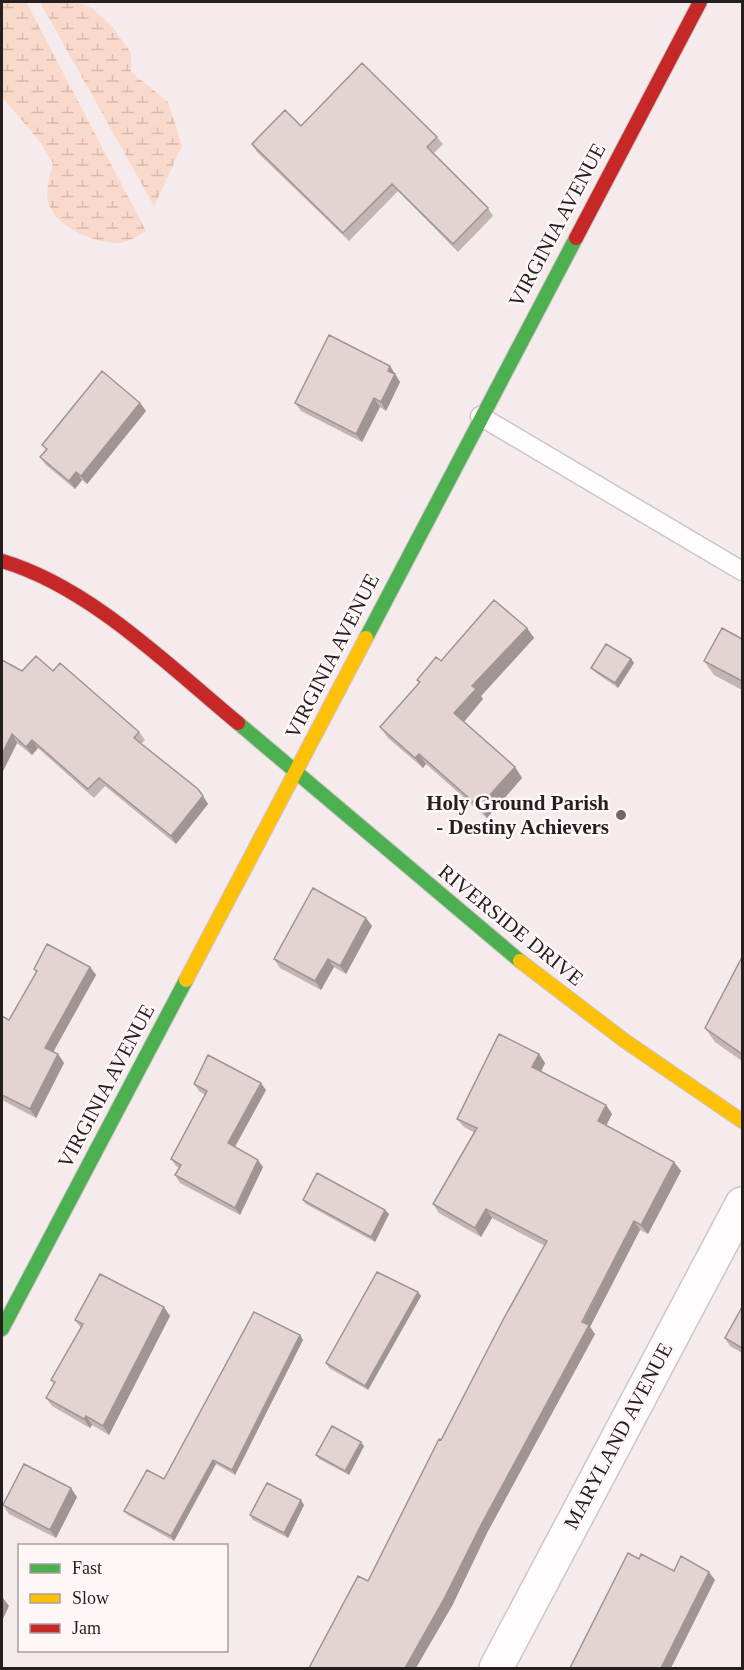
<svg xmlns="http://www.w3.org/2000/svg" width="744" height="1670" viewBox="0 0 744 1670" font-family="'Times New Roman',serif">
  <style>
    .wetland { fill: url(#wetland-marsh) }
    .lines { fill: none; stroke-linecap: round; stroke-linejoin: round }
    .lane-casing { stroke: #cec5c7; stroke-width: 21 }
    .street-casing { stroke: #cec5c7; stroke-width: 36 }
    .fast-casing { stroke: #cec5c7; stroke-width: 16 }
    .slow-casing { stroke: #cec5c7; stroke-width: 16 }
    .jam-casing { stroke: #cec5c7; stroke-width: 16 }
    .lane { stroke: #fefcfc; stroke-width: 18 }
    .street { stroke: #fefcfc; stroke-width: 33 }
    .fast { stroke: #4caf50; stroke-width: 14 }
    .slow { stroke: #ffc107; stroke-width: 14 }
    .jam { stroke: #c62828; stroke-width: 14 }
    .wall { fill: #c4b5b5 }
    .shaded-wall { fill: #a09494 }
    .building { fill: #e4d3d3; stroke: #a09494; stroke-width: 1.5 }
    .poi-dot { fill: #6e6667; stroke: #fef6f7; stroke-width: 2 }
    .labels { text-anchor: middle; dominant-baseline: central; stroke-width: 5; stroke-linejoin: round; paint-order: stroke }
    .street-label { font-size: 21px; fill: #261f20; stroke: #fef6f7 }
    .poi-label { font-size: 21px; font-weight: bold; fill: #261f20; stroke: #fef6f7; text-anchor: end }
  </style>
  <defs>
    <pattern id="wetland-marsh" width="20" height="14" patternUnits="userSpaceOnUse" patternTransform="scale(1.5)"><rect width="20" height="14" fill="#f9d9ca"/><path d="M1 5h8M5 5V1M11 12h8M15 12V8" fill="none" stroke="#d5baad"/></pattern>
  </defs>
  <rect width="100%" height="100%" fill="#f5eaec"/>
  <path class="wetland" d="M2 2H26L146 231C138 236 125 244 116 243 93 242 62 229 51 209 43 195 50 178 53 163L40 142 2 97Z
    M40 2H79L93 9 112 26 131 53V72L168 102 182 146 154 206Z"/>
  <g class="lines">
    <defs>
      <path id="lane" d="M480 416 742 571"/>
      <path id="street" d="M496 1668 742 1204"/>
      <path id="fast" d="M366 638 576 238
        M238 723 520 961
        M2 1329 186 980"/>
      <path id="slow" d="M520 961 625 1041 742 1121
        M186 980 366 638"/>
      <path id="jam" d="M576 238 700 2
        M2 561C90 587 168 665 238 723"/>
    </defs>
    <use href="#lane" class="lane-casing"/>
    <use href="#street" class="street-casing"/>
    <use href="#fast" class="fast-casing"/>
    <use href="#slow" class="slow-casing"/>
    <use href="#jam" class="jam-casing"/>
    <use href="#lane" class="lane"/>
    <use href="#street" class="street"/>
    <use href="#fast" class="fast"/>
    <use href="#slow" class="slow"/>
    <use href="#jam" class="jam"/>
  </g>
  <path class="wall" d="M301 126 437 137 443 144 433 154 488 208 493 216 458 252 398 191 349 241 257 152 252 144Z
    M390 366 400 382 386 411 380 407 362 442 301 411 295 403Z
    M140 403 146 411 87 484 82 480 75 489 46 465 40 457 46 450 42 445Z
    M527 628 534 638 481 696 483 699 464 722 515 767 522 778 487 818 426 764 423 768 388 738 380 727 419 683 417 680 441 661Z
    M742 639V690L714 675 704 661Z
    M631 659 634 663 618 688 595 672 591 668Z
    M22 671H53L139 732 145 740 141 744 198 789 208 804 176 844 105 786 94 798 38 748 32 755 17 743 2 773Z
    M366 918 372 926 346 974 334 967 321 990 280 968 274 959Z
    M742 957V1061L715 1042 705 1028Z
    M90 967 96 975 53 1052 58 1054 64 1063 36 1118 2 1100V1016L9 1020 36 973 34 969Z
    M539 1054 545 1063 541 1071 606 1105 612 1114 606 1125 674 1162 681 1171 648 1234 640 1230 590 1327 595 1334 487 1533 452 1606 368 1581 545 1246 492 1218 481 1237 439 1213 433 1204 475 1133 464 1127 457 1119Z
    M194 1084 266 1090 235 1147 263 1167 240 1215 180 1183 175 1175 179 1168 176 1166 171 1159 205 1095 199 1091Z
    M303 1200 385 1210 389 1214 375 1242 306 1204Z
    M418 1292 421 1296 368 1390 329 1368 326 1363Z
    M742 1307V1353L730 1346 725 1338Z
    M170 1316 109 1435 92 1425 90 1428 52 1406 46 1398 54 1384 51 1380 81 1328 75 1320Z
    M300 1335 303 1340 235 1475 216 1464 174 1541 128 1515 124 1511 164 1479Z
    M364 1446 349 1475 319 1459 316 1455Z
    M77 1497 56 1538 9 1514 3 1505Z
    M304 1505 288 1538 253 1520 250 1515Z"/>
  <path class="shaded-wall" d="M390 366 400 382 386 411 381 402 388 371Z
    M374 398 380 407 362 442 356 434Z
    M140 403 146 411 87 484 81 476Z
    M76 472 82 480 75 489 69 481Z
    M527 628 534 638 481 696 483 699 462 724 454 713 472 686Z
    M631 659 634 663 618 688 615 683Z
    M12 734 17 743 2 773V754Z
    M32 740 38 748 32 755 26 747Z
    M419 754 426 764 423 768 415 758Z
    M515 767 522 778 487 818 479 807Z
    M203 796 208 804 176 844 171 836Z
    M366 918 372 926 346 974 340 966Z
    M328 959 334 967 321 990 315 981Z
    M90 967 96 975 51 1056 45 1048Z
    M58 1054 64 1063 36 1118 30 1109Z
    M539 1054 545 1063 539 1076 532 1067Z
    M261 1083 266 1090 233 1150 228 1143Z
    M606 1105 612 1114 604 1130 598 1121Z
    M258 1160 263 1167 240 1215 235 1208Z
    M674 1162 681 1171 648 1234 641 1225Z
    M486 1209 492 1218 481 1237 475 1228Z
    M385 1210 389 1214 375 1242 371 1237Z
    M634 1221 640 1230 590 1327 595 1334 487 1533 452 1606 416 1668H405L481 1525Z
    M418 1292 421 1296 368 1390 365 1386Z
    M164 1307 170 1316 109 1435 103 1426Z
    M300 1335 303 1340 235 1475 232 1470Z
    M86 1416 92 1425 90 1428 84 1419Z
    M361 1442 364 1446 349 1475 345 1471Z
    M213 1460 216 1464 174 1541 171 1536Z
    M71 1488 77 1497 56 1538 50 1530Z
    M301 1500 304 1505 288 1538 284 1533Z
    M709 1572 715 1580 671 1668H661Z
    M3 1598 9 1606 2 1621V1601Z"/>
  <path class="building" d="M362 63 437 137 427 147 488 208 453 244 392 184 343 233 252 144 285 110 301 126Z
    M329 335 390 366 388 371 395 374 381 402 374 398 356 434 295 403Z
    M102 371 140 403 81 476 76 472 69 481 40 457 47 449 42 445Z
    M494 600 527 628 472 686 476 689 454 713 515 767 479 807 419 754 415 758 380 727 420 682 417 680 436 657 441 661Z
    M722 628 742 639V681L704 661Z
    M606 644 631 659 615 683 591 668Z
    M36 656 53 671 60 663 139 732 134 738 198 789 203 796 171 836 99 778 88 789 32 740 26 747 12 734 2 754V660L22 671Z
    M313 888 366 918 340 966 328 959 315 981 274 959Z
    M47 944 90 967 45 1048 58 1054 30 1109 2 1095V1016L9 1020 37 971 34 969Z
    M742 957V1054L705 1028Z
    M499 1034 539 1054 532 1067 606 1105 598 1121 674 1162 641 1225 634 1221 582 1322 589 1325 481 1525 445 1597 405 1668H309L358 1576 368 1581 439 1439 441 1440 504 1318 547 1241 486 1209 475 1228 433 1204 477 1128 457 1119Z
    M208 1055 261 1083 228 1143 258 1160 235 1208 175 1175 181 1165 171 1159 207 1091 194 1084Z
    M317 1173 385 1210 371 1237 303 1200Z
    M377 1272 418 1292 365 1386 326 1363Z
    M100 1274 164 1307 103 1426 86 1416 84 1419 46 1398 55 1382 51 1380 83 1324 75 1320Z
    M742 1307V1348L725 1338Z
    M254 1312 300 1335 232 1470 213 1460 171 1536 124 1511 147 1470 164 1479Z
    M332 1426 361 1442 345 1471 316 1455Z
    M24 1464 71 1488 50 1530 3 1505Z
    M267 1483 301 1500 284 1533 250 1515Z
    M628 1553 639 1559 641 1554 674 1571 681 1556 709 1572 661 1668H570Z"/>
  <circle class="poi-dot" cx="621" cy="815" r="6"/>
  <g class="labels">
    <g class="street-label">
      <text transform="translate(557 225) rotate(-62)">VIRGINIA AVENUE</text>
      <text transform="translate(332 656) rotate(-63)">VIRGINIA AVENUE</text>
      <text transform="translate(511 925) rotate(39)">RIVERSIDE DRIVE</text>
      <text transform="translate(106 1086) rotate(-62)">VIRGINIA AVENUE</text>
      <text transform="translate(618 1436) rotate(-62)">MARYLAND AVENUE</text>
    </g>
    <g class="poi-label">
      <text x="609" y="803">Holy Ground Parish<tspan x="609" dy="24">- Destiny Achievers</tspan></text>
    </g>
  </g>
  <rect width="744" height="1670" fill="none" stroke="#261f20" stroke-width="6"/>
  <rect x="18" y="1544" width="210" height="108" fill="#fef6f7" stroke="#a8a0a1" stroke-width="1.5"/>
  <rect x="30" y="1564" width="30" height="9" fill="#4caf50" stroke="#a8a0a1" stroke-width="1.5"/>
  <text x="72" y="1574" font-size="18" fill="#261f20">Fast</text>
  <rect x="30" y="1594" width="30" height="9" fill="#ffc107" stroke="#a8a0a1" stroke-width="1.5"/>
  <text x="72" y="1604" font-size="18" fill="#261f20">Slow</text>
  <rect x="30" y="1624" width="30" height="9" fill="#c62828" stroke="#a8a0a1" stroke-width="1.5"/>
  <text x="72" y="1634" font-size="18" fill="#261f20">Jam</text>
</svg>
